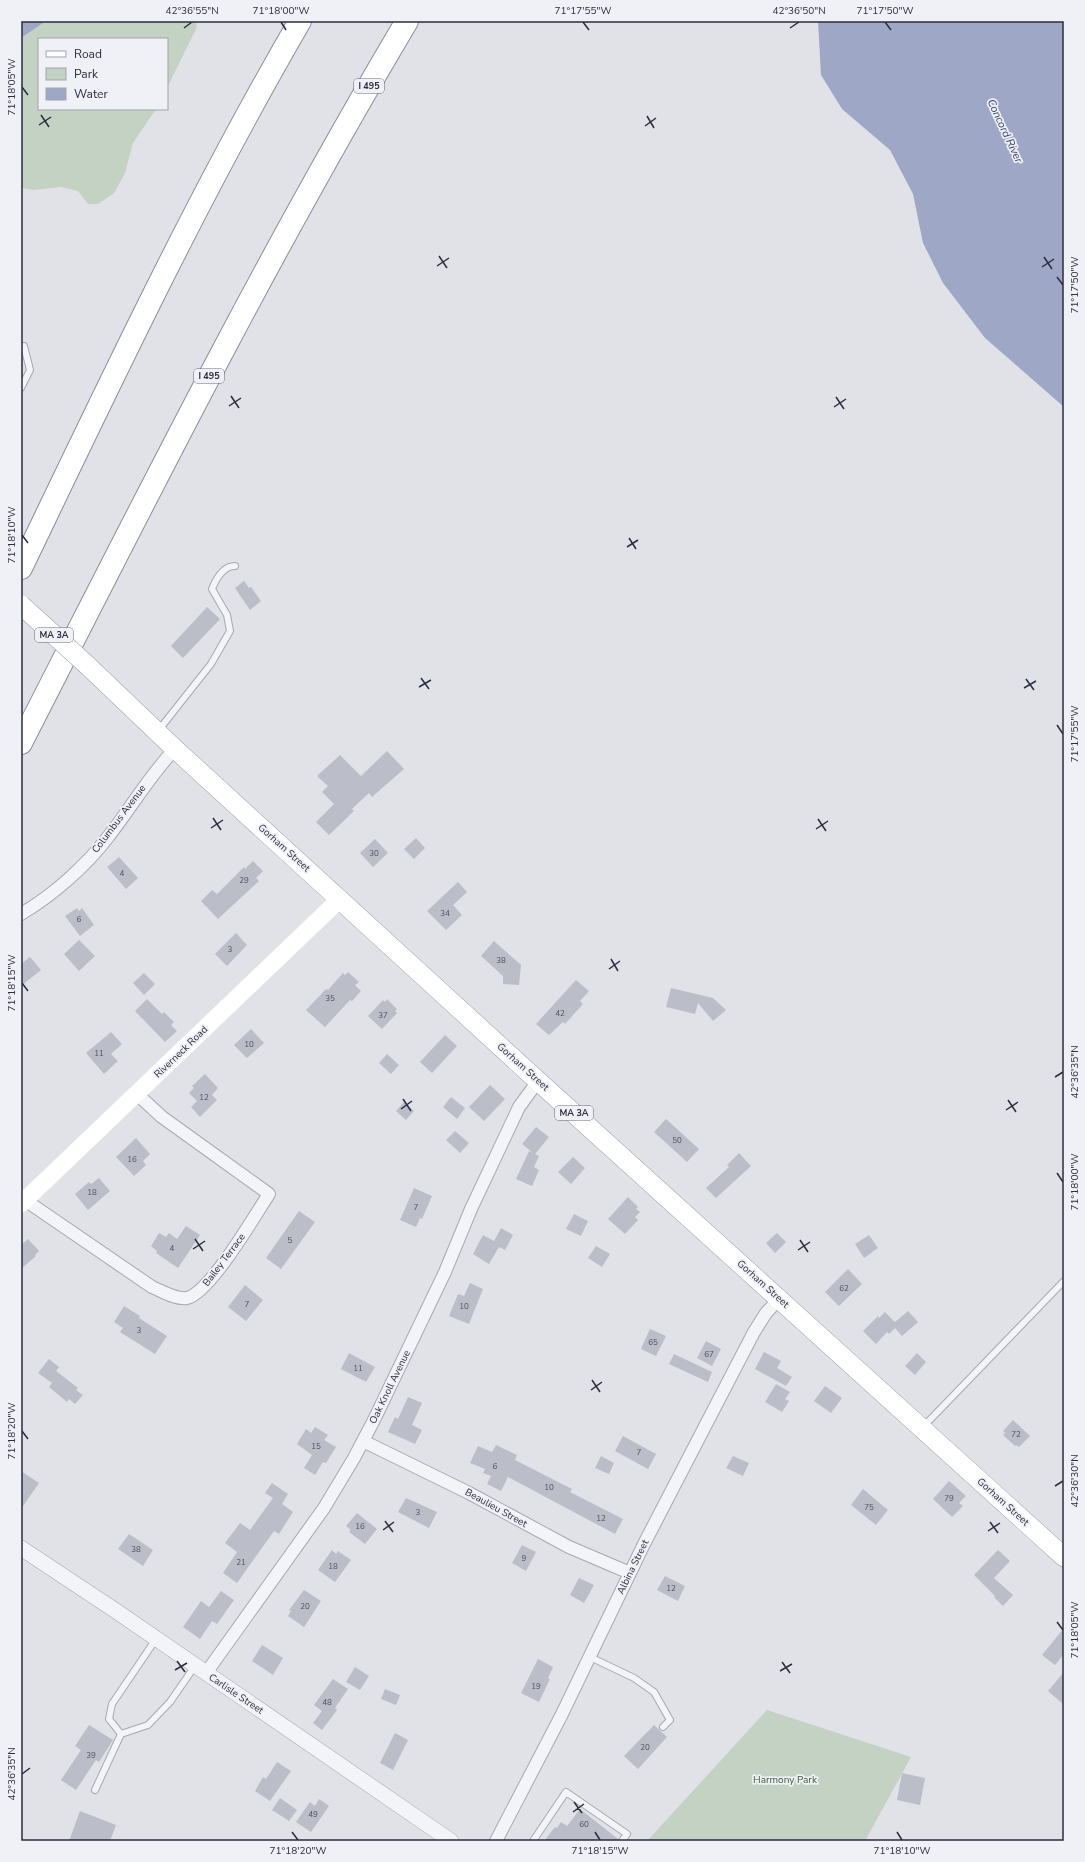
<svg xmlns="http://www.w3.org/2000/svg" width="1085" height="1862" viewBox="0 0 1085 1862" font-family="'Nunito Sans',sans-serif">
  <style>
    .green { fill: #c3d2c2 }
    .water { fill: #9ea8c6 }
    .building { fill: #bbbdc8 }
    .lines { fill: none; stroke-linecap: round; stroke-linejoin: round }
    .service-casing { stroke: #a6a8b2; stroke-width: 8 }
    .minor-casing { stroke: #a6a8b2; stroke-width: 14 }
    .tertiary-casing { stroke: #a6a8b2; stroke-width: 16 }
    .primary-casing { stroke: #a1a4b3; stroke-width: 20 }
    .motorway-casing { stroke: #898d9e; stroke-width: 24 }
    .service { stroke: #f3f4f7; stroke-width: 6 }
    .minor { stroke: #f3f4f7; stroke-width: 12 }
    .tertiary { stroke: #f3f4f7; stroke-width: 15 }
    .secondary { stroke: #fff; stroke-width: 17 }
    .primary { stroke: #fff; stroke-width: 19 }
    .motorway { stroke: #fff; stroke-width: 22 }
    .primary-bridge-casing { stroke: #a1a4b3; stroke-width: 20; stroke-linecap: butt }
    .primary-bridge { stroke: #fff; stroke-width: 19 }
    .ticks { fill: none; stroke: #2a2d3f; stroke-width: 1.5 }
    .labels { text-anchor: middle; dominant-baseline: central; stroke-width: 3.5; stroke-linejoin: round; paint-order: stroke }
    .number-label { font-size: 8px; fill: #4e5161 }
    .shield { fill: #f0f1f6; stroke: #656876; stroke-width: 1 }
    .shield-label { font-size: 9px; font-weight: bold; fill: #2a2d3f }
    .street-label { font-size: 10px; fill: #2a2d3f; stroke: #f0f1f6 }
    .park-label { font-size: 10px; fill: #395a3a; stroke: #f0f1f6 }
    .water-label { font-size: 11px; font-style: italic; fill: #374370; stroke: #f0f1f6 }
    .neatline { fill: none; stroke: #2a2d3f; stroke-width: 1.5 }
    .ticks-label { font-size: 10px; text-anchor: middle; fill: #2a2d3f }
  </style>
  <rect width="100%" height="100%" fill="#e1e2e8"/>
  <path class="green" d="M46 21H197L196 29 167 88V39H39V109H156L133 143 125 173 114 193 98 204H88L78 191 61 187 34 190 21 188V38Z
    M767 1710 911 1757 865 1841H647Z"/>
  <path class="water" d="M21 21H46L21 38Z
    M818 21H1064V407L985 338 943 283 923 243 913 194 890 150 842 109 821 75Z"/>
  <path class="building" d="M244 581 249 588 251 587 261 601 250 610 235 588Z
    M207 607 220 619 183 658 171 646Z
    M387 751 404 769 372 797 369 793 352 809 354 811 329 835 316 822 334 804 322 792 328 786 317 776 340 755 361 776Z
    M416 838 425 848 414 859 404 849Z
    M375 839 388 853 373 867 360 853Z
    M119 857 138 878 126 889 107 867Z
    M253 861 263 871 256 878 259 881 218 919 201 901 212 890 217 894 244 867 245 869Z
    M458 882 467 892 453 905 462 915 446 930 427 911Z
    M77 908 79 911 82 908 94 925 80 936 65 916Z
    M236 933 247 945 227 966 215 954Z
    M79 940 95 956 79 971 64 954Z
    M494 941 521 965 519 985 503 984V976L481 956Z
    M30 957 41 970 21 986V964Z
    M348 972 359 982 355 985 361 991 352 1001 350 1000 325 1027 306 1010 326 989 328 990 343 973 345 975Z
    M144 973 155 984 144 995 133 983Z
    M576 980 589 991 580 1001 583 1004 565 1024 563 1022 549 1035 536 1024Z
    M671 988 713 998 726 1010 713 1021 698 1003 695 1014 666 1007Z
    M147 999 162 1014 164 1012 174 1022 171 1025 177 1031 165 1042 135 1011Z
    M387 999 397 1009 395 1011 397 1013 382 1029 368 1016 383 1000 385 1002Z
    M251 1029 264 1043 247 1058 234 1045Z
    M111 1032 122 1044 111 1054 118 1061 104 1074 86 1053Z
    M445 1035 457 1046 432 1073 420 1062Z
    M387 1054 399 1065 391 1074 379 1063Z
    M205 1074 218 1088 212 1095 217 1100 200 1117 191 1107 197 1101 189 1093 194 1088 192 1086Z
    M490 1085 505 1099 484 1121 469 1107Z
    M451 1097 465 1108 457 1119 443 1107Z
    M404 1102 414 1111 406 1120 396 1111Z
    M666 1119 699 1149 687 1162 654 1132Z
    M536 1127 549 1137 535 1154 539 1156 534 1167 539 1170 532 1186 516 1179 529 1151 533 1153 522 1144Z
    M455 1131 469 1143 460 1153 446 1140Z
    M136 1138 150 1154 143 1161 146 1165 134 1176 116 1157Z
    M739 1153 751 1166 716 1198 706 1188 729 1167 727 1165Z
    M573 1157 585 1168 571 1184 558 1172Z
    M99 1178 110 1191 88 1210 75 1194 89 1182 91 1184Z
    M414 1188 432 1196 422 1219 420 1218 416 1227 400 1220Z
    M628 1197 638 1207 636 1209 640 1212 635 1217 638 1220 625 1234 608 1219Z
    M299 1211 315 1222 281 1269 266 1258Z
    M574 1214 588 1221 581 1236 566 1229Z
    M186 1226 200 1235 178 1268 156 1253 157 1251 151 1246 159 1233 166 1237 169 1233 177 1239Z
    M501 1228 513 1235 505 1250 499 1247 489 1264 473 1254 483 1235 494 1241Z
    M777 1233 786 1242 775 1253 766 1243Z
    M869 1235 878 1248 864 1258 855 1244Z
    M28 1239 39 1251 35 1255 36 1256 21 1269V1245Z
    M596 1246 610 1254 602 1267 588 1258Z
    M848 1269 862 1284 839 1306 825 1292Z
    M470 1283 483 1289 469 1324 449 1316 458 1294 464 1296Z
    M245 1285 263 1300 246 1321 228 1307Z
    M124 1306 140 1316 139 1318 167 1336 155 1354 120 1332 123 1328 114 1322Z
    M908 1311 918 1322 902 1336 895 1328 889 1334 887 1332 876 1344 863 1331 878 1316 879 1318 885 1312 895 1322Z
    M650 1329 666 1336 656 1356 641 1349Z
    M706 1341 721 1349 712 1366 697 1358Z
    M764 1352 781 1361 777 1368 792 1377 786 1386 755 1369Z
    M349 1353 375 1367 366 1382 341 1369Z
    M917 1353 926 1362 915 1375 905 1366Z
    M674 1354 712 1372 708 1382 669 1364Z
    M49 1359 59 1367 56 1371 78 1388 76 1390 83 1395 75 1404 69 1399 67 1402 49 1387 52 1383 38 1373Z
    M776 1384 790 1392 785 1399 789 1401 782 1412 765 1402Z
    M825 1386 842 1398 831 1413 814 1401Z
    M408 1397 422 1403 412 1425 422 1430 415 1444 388 1432 395 1417 398 1419Z
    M1013 1420 1030 1436 1019 1447 1016 1445 1015 1446 1003 1435 1005 1433 1003 1431Z
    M315 1427 328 1435 324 1440 336 1447 326 1463 323 1462 315 1475 304 1468 312 1455 297 1444 306 1429 311 1433Z
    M623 1436 656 1454 648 1469 615 1451Z
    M496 1445 517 1455 515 1460 572 1489 570 1492 623 1519 615 1534 508 1477 501 1491 487 1484 491 1476 483 1473 485 1469 470 1463 478 1446 492 1452Z
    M601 1456 614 1463 609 1474 595 1468Z
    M733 1456 749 1463 743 1476 726 1468Z
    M21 1471 39 1483 21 1509Z
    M949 1481 966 1496 959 1503 963 1506 952 1517 933 1499Z
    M272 1483 288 1494 282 1504 293 1512 279 1534 274 1531 237 1583 223 1573 237 1552 225 1543 240 1523 250 1530 273 1498 265 1493Z
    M863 1489 888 1510 876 1525 851 1505Z
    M406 1498 437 1512 429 1528 398 1512Z
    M357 1513 377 1529 365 1544 349 1532 351 1530 346 1526Z
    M129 1534 153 1550 143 1566 118 1549Z
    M522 1545 536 1552 526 1571 512 1563Z
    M332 1550 336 1554 338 1551 351 1560 335 1582 318 1570Z
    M998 1550 1010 1561 994 1578 1013 1595 1003 1606 994 1597 995 1596 974 1575Z
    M665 1576 685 1586 678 1601 657 1590Z
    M579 1578 594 1585 584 1603 570 1595Z
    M304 1590 321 1601 304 1627 288 1616 291 1611 289 1610Z
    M221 1591 234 1600 217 1624 212 1621 200 1639 183 1627 201 1601 209 1607Z
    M1064 1628V1654L1055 1665 1042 1655Z
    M262 1645 283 1658 273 1675 252 1661Z
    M538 1659 553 1667 548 1678 550 1679 539 1702 521 1693Z
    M355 1667 369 1676 360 1690 346 1682Z
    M1064 1672V1705L1048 1691Z
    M333 1679 348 1689 335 1708 337 1710 322 1730 313 1723 322 1711 314 1705Z
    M385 1689 400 1695 396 1705 381 1699Z
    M89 1725 113 1740 99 1762 96 1760 76 1790 61 1780 81 1750 75 1746Z
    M654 1725 667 1737 638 1769 624 1756Z
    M395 1733 408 1740 393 1770 380 1763Z
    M277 1762 291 1771 270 1801 255 1791 263 1777 266 1779Z
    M902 1773 925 1778 920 1805 897 1800Z
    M280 1798 297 1810 289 1821 272 1810Z
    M319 1799 329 1806 311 1832 296 1822 310 1802 315 1806Z
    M580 1809 618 1839V1841H544L555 1827 557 1828 561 1822 567 1826Z
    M80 1811 116 1825 110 1841H69Z"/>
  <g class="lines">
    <defs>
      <path id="service" d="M21 388 30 370 24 346
        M158 731 211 664 230 631 227 615 212 589C216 579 223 566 235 566
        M923 1427 1064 1281
        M590 1657 634 1678 654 1692 670 1720 663 1727
        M121 1734 148 1725 170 1702 195 1666
        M95 1790 121 1734 109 1719 112 1704 156 1639
        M533 1841 566 1792 627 1834 622 1841"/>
      <path id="minor" d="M21 914C53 895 85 867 108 837 131 808 149 776 175 749
        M25 1200 152 1287C162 1291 176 1300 187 1298 210 1293 255 1215 269 1194L162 1117 137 1094
        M363 1441 469 1493 569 1547 630 1573
        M206 1673 324 1508 354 1458 374 1420 445 1272 471 1209 519 1107 538 1081
        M496 1841 561 1716 644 1544 715 1407 754 1332 766 1313 779 1299"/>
      <path id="tertiary" d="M21 1548 116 1611 451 1841"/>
      <path id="primary" d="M87 665 175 749 538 1081 1064 1557"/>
      <path id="motorway" d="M21 568C110 383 197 198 300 21
        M21 743C145 500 267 256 407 21"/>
    </defs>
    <use href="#service" class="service-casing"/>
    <use href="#minor" class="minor-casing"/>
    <use href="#tertiary" class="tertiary-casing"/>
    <use href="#primary" class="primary-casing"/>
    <use href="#motorway" class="motorway-casing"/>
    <use href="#service" class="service"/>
    <use href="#minor" class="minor"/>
    <use href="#tertiary" class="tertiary"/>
    <path class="secondary" d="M21 1204 340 899"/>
    <use href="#primary" class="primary"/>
    <use href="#motorway" class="motorway"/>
    <defs>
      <path id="primary-bridge" d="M21 605 87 665"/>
    </defs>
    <use href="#primary-bridge" class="primary-bridge-casing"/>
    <use href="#primary-bridge" class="primary-bridge"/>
  </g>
  <path class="ticks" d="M281 22 286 30M583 22 589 30M885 22 891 30M184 28 192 22M790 28 799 22M22 87 28 95M41 115 49 127M647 116 654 128M39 125 51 117M645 126 656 118M439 256 447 268M1044 257 1052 269M437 266 449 258M1042 267 1054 259M1057 277 1063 285M231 396 239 408M836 397 844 409M229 406 241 398M834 407 846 399M22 535 28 543M629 538 636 549M627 547 638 540M421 678 429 689M1026 679 1034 690M419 687 431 680M1024 688 1036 681M1057 725 1063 734M213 818 221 830M818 819 826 831M211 828 223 820M816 829 828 821M611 959 618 971M609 969 620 961M22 983 28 991M1055 1077 1063 1072M403 1099 411 1111M1008 1100 1016 1112M401 1109 412 1101M1006 1110 1018 1102M1057 1173 1063 1182M195 1239 203 1251M800 1240 808 1252M193 1249 205 1241M798 1250 810 1242M592 1380 600 1392M591 1390 602 1382M22 1431 28 1439M1055 1486 1063 1481M385 1521 393 1532M990 1522 998 1533M383 1530 394 1522M988 1531 1000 1523M1057 1622 1063 1630M177 1661 185 1672M782 1662 790 1673M175 1670 187 1663M780 1671 792 1664M22 1774 30 1768M574 1802 582 1813M573 1812 584 1804M292 1832 298 1840M595 1832 600 1840M897 1832 902 1840"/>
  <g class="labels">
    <g class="number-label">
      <text x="374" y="853">30</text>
      <text x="122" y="873">4</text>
      <text x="244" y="880">29</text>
      <text x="445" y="913">34</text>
      <text x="79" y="919">6</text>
      <text x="230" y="949">3</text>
      <text x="501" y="960">38</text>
      <text x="330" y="998">35</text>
      <text x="560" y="1013">42</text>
      <text x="383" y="1015">37</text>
      <text x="249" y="1044">10</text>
      <text x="99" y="1053">11</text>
      <text x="204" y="1097">12</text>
      <text x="677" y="1140">50</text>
      <text x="132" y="1159">16</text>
      <text x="92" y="1192">18</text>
      <text x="416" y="1207">7</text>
      <text x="290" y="1240">5</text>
      <text x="172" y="1248">4</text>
      <text x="844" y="1288">62</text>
      <text x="247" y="1304">7</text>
      <text x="464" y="1306">10</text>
      <text x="139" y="1330">3</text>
      <text x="653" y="1342">65</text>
      <text x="709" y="1354">67</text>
      <text x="358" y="1368">11</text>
      <text x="1016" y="1434">72</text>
      <text x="316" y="1446">15</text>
      <text x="639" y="1452">7</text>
      <text x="495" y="1466">6</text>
      <text x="549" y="1487">10</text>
      <text x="949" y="1498">79</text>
      <text x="869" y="1507">75</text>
      <text x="418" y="1512">3</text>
      <text x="601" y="1518">12</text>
      <text x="360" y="1526">16</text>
      <text x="136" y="1549">38</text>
      <text x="524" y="1558">9</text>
      <text x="241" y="1562">21</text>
      <text x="333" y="1566">18</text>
      <text x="671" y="1588">12</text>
      <text x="305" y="1606">20</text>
      <text x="536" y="1686">19</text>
      <text x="327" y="1702">48</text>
      <text x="645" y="1747">20</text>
      <text x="91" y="1755">39</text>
      <text x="313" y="1814">49</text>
      <text x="584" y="1824">60</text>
    </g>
    <g class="shield">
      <rect x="354" y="79" width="30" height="14" rx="3"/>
      <rect x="194" y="369" width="30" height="14" rx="3"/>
      <rect x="35" y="628" width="38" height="14" rx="3"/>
      <rect x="555" y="1106" width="38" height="14" rx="3"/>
    </g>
    <g class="shield-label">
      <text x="369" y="86">I 495</text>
      <text x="209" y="376">I 495</text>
      <text x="54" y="635">MA 3A</text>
      <text x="574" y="1113">MA 3A</text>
    </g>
    <g class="street-label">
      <text transform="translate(119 819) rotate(-53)">Columbus Avenue</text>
      <text transform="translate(284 848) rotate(42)">Gorham Street</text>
      <text transform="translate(181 1052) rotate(-44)">Riverneck Road</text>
      <text transform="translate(523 1067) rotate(42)">Gorham Street</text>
      <text transform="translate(224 1260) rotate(-53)">Bailey Terrace</text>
      <text transform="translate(763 1284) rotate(42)">Gorham Street</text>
      <text transform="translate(390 1387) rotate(-64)">Oak Knoll Avenue</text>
      <text transform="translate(1003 1502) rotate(42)">Gorham Street</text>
      <text transform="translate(496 1508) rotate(29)">Beaulieu Street</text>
      <text transform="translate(633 1567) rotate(-64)">Albina Street</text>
      <text transform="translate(236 1694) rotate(34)">Carlisle Street</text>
    </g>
    <g class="park-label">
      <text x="785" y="1780">Harmony Park</text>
    </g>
    <g class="water-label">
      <text transform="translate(1005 131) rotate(65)">Concord River</text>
    </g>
  </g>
  <rect width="1085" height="1862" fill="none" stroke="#f0f1f6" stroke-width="44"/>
  <rect x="38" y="38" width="130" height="72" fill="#f0f1f6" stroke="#a1a3ad"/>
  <rect x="46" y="51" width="20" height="6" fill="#ffffff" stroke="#a1a3ad"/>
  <text x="74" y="58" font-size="12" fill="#2a2d3f">Road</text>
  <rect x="46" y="68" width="20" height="12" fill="#c3d2c2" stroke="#a1a3ad"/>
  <text x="74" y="78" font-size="12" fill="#2a2d3f">Park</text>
  <rect x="46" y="88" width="20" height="12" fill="#9ea8c6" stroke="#a1a3ad"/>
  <text x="74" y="98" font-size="12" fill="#2a2d3f">Water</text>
  <rect x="22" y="22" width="1041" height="1818" class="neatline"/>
  <g class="ticks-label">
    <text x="192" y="14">42°36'55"N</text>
    <text x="281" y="14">71°18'00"W</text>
    <text x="583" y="14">71°17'55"W</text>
    <text x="799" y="14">42°36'50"N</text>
    <text x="885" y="14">71°17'50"W</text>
    <text transform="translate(11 87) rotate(-90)" y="4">71°18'05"W</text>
    <text transform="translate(1074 285) rotate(-90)" y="4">71°17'50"W</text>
    <text transform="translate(11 535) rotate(-90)" y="4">71°18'10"W</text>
    <text transform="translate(1074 734) rotate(-90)" y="4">71°17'55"W</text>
    <text transform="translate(11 983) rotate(-90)" y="4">71°18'15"W</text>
    <text transform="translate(1074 1072) rotate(-90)" y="4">42°36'35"N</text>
    <text transform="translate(1074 1182) rotate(-90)" y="4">71°18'00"W</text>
    <text transform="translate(11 1431) rotate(-90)" y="4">71°18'20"W</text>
    <text transform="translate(1074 1481) rotate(-90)" y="4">42°36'30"N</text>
    <text transform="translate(1074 1630) rotate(-90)" y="4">71°18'05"W</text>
    <text transform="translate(11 1774) rotate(-90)" y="4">42°36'35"N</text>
    <text x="298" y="1854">71°18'20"W</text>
    <text x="600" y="1854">71°18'15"W</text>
    <text x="902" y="1854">71°18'10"W</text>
  </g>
</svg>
